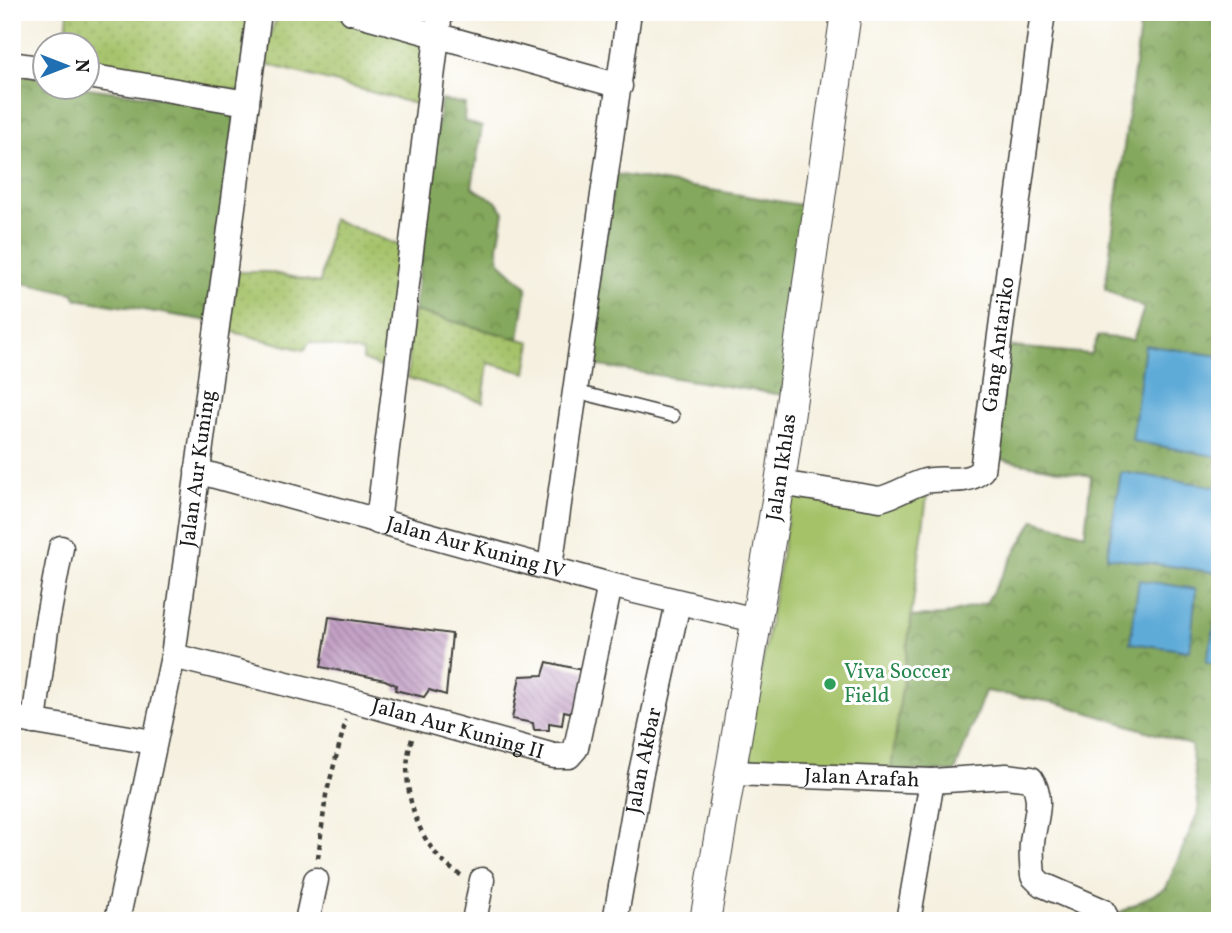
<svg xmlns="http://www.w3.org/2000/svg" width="1232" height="933" viewBox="0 0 1232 933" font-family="Vollkorn,serif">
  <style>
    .grass { fill: url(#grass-dots); stroke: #606f42; stroke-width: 2 }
    .forest { fill: url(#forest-crowns); stroke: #50623c; stroke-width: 2 }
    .pitch { fill: #a5c269; stroke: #606f42; stroke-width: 2 }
    .water { fill: #5fabd8; stroke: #3e647a; stroke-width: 2 }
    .building { fill: url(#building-back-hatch) }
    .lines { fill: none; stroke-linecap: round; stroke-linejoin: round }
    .service-casing { stroke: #3d3c39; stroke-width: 15 }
    .minor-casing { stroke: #3d3c39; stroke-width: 27 }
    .tertiary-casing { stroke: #3d3c39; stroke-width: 32 }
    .path { stroke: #3d3c39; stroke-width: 4.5; stroke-dasharray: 5 5; stroke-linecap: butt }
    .service { stroke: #fff; stroke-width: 12 }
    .minor { stroke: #fff; stroke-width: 24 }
    .tertiary { stroke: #fff; stroke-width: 30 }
    .leisure-dot { fill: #2e9e5b; stroke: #fff; stroke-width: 2.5 }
    .labels { text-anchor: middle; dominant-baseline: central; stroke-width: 6; stroke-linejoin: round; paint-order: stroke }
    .street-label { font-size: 21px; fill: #1c1c1c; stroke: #fff }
    .leisure-label { font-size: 21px; fill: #27864d; stroke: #fff; text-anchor: start }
  </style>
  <defs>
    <pattern id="grass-dots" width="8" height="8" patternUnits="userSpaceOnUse" patternTransform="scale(1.75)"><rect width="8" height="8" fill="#a5c269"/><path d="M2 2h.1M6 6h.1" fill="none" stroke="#8da65a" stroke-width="1.8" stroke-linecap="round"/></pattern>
    <pattern id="forest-crowns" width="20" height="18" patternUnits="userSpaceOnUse" patternTransform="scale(1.75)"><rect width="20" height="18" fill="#84a85d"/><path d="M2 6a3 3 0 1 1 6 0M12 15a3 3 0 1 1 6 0" fill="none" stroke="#6b884c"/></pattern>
    <pattern id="building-back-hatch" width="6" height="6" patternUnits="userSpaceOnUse" patternTransform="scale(1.75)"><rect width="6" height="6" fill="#c3a1c6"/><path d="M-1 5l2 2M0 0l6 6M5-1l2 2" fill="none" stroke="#9e82a0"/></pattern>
  </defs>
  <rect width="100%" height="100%" fill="#fff"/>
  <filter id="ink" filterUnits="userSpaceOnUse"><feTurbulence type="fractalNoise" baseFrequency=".0143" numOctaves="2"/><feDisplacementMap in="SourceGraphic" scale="14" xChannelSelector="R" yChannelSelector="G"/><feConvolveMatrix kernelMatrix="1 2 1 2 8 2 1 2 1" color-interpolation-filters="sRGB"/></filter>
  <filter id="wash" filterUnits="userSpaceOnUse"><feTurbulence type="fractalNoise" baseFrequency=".00686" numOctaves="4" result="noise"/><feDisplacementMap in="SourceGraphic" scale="28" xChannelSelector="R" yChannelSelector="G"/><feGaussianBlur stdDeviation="1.57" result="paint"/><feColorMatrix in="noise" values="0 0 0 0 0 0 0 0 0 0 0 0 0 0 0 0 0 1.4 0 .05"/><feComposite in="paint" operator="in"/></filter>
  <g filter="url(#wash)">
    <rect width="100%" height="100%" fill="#f5f0df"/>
    <path class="grass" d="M68 12H251L240 91 88 70V46H65Z
      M278 12H323L431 40 423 106 266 64 270 36Z
      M332 219 401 246 383 368 363 360V352L310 342 304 350 229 331 238 272H268L320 283Z
      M414 311 531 342 526 373 488 363 483 402 408 378 409 336Z"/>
    <path class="forest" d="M1142 12H1220V921H1115L1117 914 1166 888 1199 810 1191 745 1058 703 985 691 955 772 891 770 911 617 944 615 986 603 1034 520 1085 534 1091 476 988 457 1004 346 1091 354 1098 336 1133 340 1144 308 1105 289Z
      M12 73 45 78 46 88H88L237 108 210 321 77 299 73 293 12 281Z
      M441 100 465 104 464 121 482 127 472 187 497 202 504 212 498 247 500 262 527 287 519 339 414 311Z
      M615 174 807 206 783 395 586 364Z"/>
    <path class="pitch" d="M928 489 891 770 753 761 747 751 789 510 795 495Z"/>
    <path class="water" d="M1145 345 1220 356V457L1132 441Z
      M1121 472 1220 487V573L1107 557Z
      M1139 580 1196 589 1190 651 1130 643Z
      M1220 604V664L1206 662Z"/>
    <g id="blocks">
      <path class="building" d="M329 617 452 634 446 695 429 690 424 697 395 690 396 685 385 680 321 667Z
        M547 662 586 671 577 714 564 711 562 725 549 723V730H534L533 723 512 719 520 676 543 675Z"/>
    </g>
  </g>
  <g filter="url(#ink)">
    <use href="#blocks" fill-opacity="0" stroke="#3d3c39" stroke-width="2"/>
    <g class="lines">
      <defs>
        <path id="service" d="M574 391 673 416"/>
        <g id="minor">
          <path d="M352 12 620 86"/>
          <path d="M12 64 46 69"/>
          <path d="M88 76 247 103"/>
          <path id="s1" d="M197 471 610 585 755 620"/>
          <path id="s2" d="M780 483 880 499C896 495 907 487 922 482 942 475 965 487 982 470L1043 12"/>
          <path d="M378 522 440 12"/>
          <path d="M550 567 629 12"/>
          <path id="s3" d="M173 656 360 702 554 756H569L576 748 610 585"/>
          <path d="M12 718 153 742"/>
          <path d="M34 722 47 622 61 548"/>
          <path id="s4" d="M732 773 932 781 1006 776 1031 779C1045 800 1034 820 1032 843 1031 854 1032 865 1033 876L1041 884 1103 911 1108 921"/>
          <path id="s5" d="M117 921 173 656 259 12"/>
          <path d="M307 921 316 880"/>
          <path d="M474 921 482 880"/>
          <path id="s6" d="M615 921 640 777 678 603"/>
          <path d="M908 921 932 781"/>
        </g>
        <g id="tertiary">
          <path id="s7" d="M705 921 780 483 846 12"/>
        </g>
      </defs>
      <use href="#service" class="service-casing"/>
      <use href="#minor" class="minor-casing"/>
      <use href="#tertiary" class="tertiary-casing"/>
      <path class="path" d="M412 739C397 783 418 852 461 875
        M318 858 326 795 346 720"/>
      <use href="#service" class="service"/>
      <use href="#minor" class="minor"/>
      <use href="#tertiary" class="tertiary"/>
    </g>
  </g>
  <circle class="leisure-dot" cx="830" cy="684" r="7"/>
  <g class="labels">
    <g class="street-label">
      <text stroke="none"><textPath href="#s2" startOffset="336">Gang Antariko</textPath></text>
      <text stroke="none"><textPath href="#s7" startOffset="460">Jalan Ikhlas</textPath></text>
      <text stroke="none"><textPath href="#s5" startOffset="460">Jalan Aur Kuning</textPath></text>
      <text stroke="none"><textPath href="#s1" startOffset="289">Jalan Aur Kuning IV</textPath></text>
      <text stroke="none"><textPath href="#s3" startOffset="294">Jalan Aur Kuning II</textPath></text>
      <text stroke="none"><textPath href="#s6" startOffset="163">Jalan Akbar</textPath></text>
      <text stroke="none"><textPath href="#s4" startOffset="130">Jalan Arafah</textPath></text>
    </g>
    <g class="leisure-label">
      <text x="844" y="672">Viva Soccer<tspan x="844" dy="24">Field</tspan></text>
    </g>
  </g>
  <rect width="1232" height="933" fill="none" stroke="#fff" stroke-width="42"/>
  <g transform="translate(66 66) rotate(90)"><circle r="33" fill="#ffffff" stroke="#a4a4a4" stroke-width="2"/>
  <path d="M0-5L12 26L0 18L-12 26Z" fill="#1f6fb2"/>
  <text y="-10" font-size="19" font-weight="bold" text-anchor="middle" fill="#1c1c1c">N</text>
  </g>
</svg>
